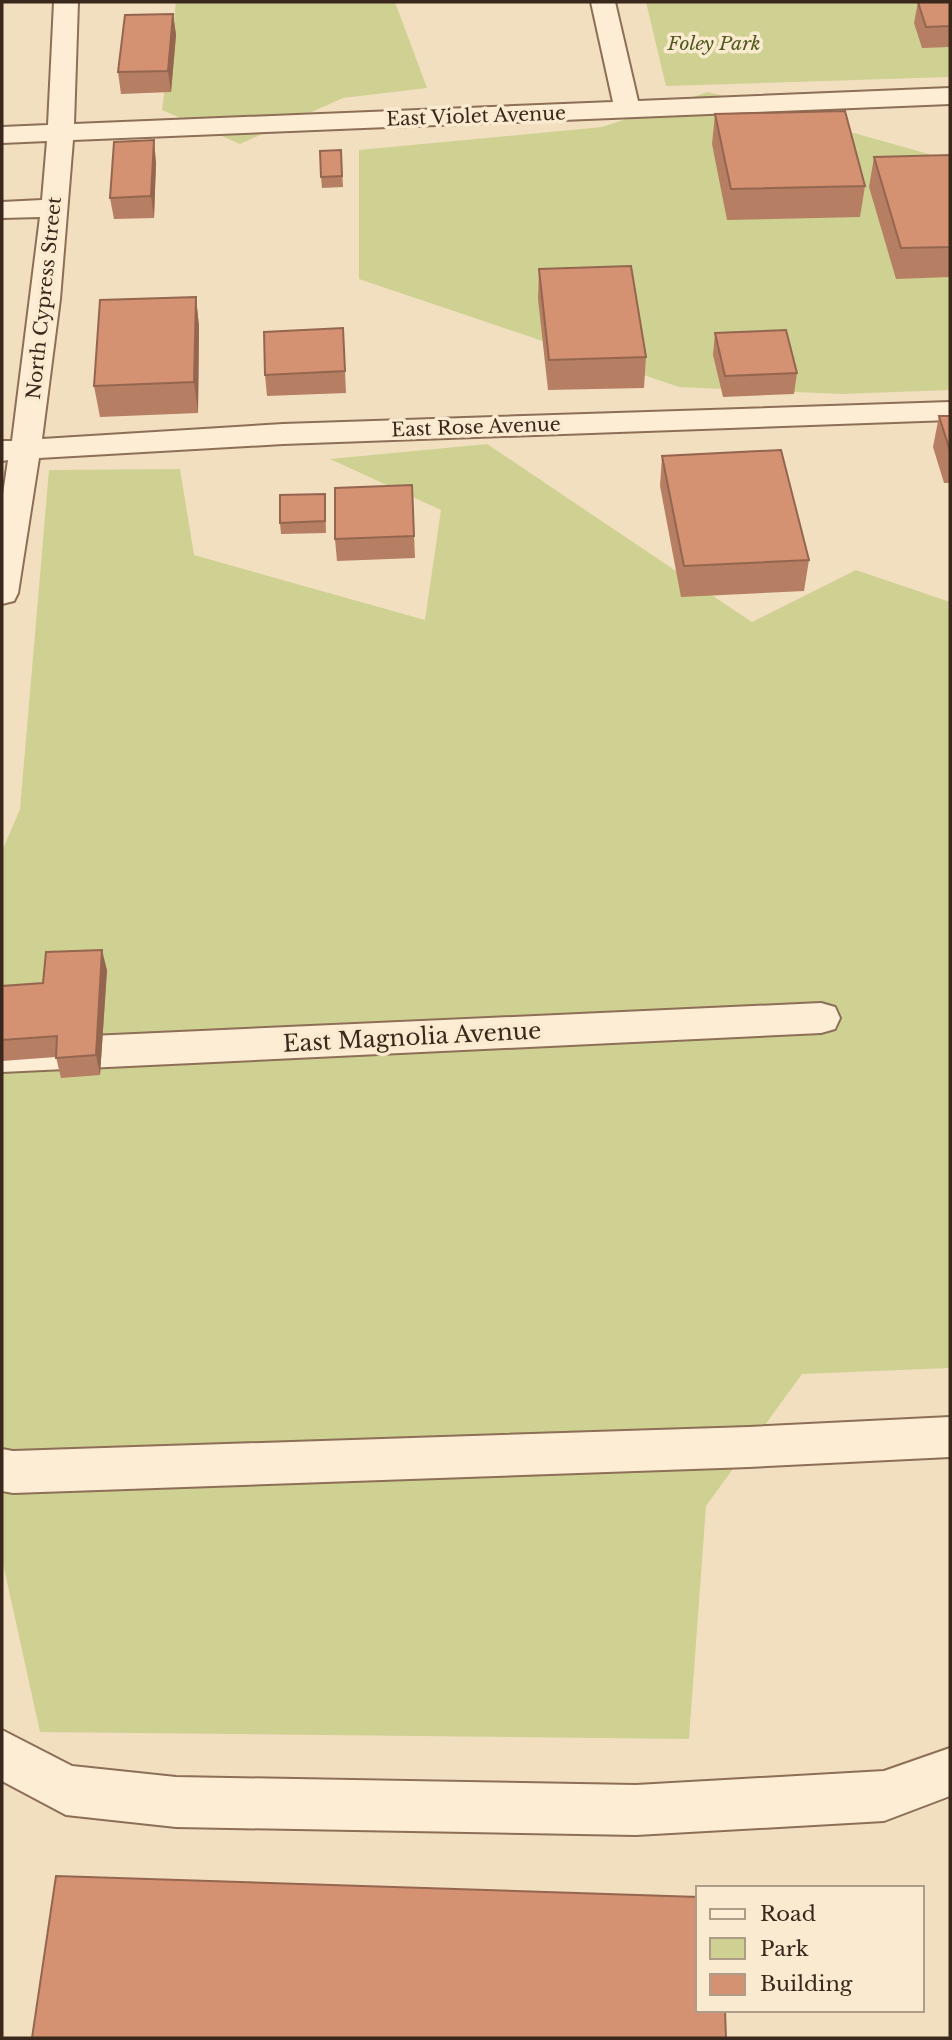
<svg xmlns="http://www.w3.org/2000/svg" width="952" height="2040" viewBox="0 0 952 2040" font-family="'Libre Baskerville',serif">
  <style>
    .green { fill: #cfd192 }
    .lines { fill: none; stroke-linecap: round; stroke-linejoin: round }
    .minor-casing { stroke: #8d6e56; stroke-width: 4 }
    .minor { fill: #fcedd4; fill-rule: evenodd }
    .wall { fill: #b67e62 }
    .shaded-wall { fill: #946650 }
    .building { fill: #d49272; stroke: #946650; stroke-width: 2 }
    .labels { text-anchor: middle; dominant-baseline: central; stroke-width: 7; stroke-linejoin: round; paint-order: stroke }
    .far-park-label { font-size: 19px; font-style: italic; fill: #505a20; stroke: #f9ead0 }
    .far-street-label { font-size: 19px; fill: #3b281c; stroke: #f9ead0 }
    .street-label { font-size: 23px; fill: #3b281c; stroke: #f9ead0 }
  </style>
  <rect width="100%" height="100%" fill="#f2dfc0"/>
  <path class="green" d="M176 2H395L427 88 343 98 240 144 162 110Z
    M646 2H950V77L666 86Z
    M708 92 950 160V390L841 394 679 387 359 279V150L602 127Z
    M487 444 752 622 856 570 950 602V1368L802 1374 706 1506 689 1739 40 1732 2 1559V851L20 809 49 470 180 469 194 555 425 620 441 510 330 459Z"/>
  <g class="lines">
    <defs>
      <path id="minor" d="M54 2H78L74 124 613 102 591 2H615L638 101 950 88V104L73 140 60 299 42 439 283 424 950 402V420L283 444 39 458 18 593 14 601 2 604V501L8 460 2 461V441H12L40 217 2 218V202L42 200 47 141 2 143V127L48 125Z
        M821 1003 835 1007 840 1018 835 1029 821 1033 2 1072V1040Z
        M950 1417V1457L749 1467 13 1493 2 1491V1449L13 1451 749 1427Z
        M2 1730 72 1766 176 1777 636 1785 884 1771 950 1748V1796L884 1821 636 1835 176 1827 66 1815 2 1781Z"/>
    </defs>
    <use href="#minor" class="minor-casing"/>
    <use href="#minor" class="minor"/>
  </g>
  <path class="wall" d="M918 2H950V47L922 48 914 23Z
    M173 14 176 35 171 92 121 94 118 72Z
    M715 114 865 186 860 217 727 220 712 144Z
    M341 150 343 187 322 188 321 177Z
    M950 155V277L896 279 869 187 874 157Z
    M156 162 154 218 114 219 110 198Z
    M539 269 646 357 644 388 548 390 538 299Z
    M196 297 199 327 198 413 100 417 94 386Z
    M343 328 346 393 267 396 265 375Z
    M715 333 797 373 794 394 723 397 713 355Z
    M939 416H950V483H944L933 447Z
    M662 456 809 560 804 591 681 597 660 486Z
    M412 485 415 558 337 561 335 539Z
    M325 494 326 533 281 534 280 523Z
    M107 970 100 1075 61 1078 56 1057 2 1061V986L43 983Z"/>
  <path class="shaded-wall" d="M173 14 176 35 171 92 168 71Z
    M154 140 156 162 154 218 151 196Z
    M196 297 199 327 198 413 194 382Z
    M102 950 107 970 100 1075 96 1055Z"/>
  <path class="building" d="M918 2H950V26L926 27Z
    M173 14 168 71 118 72 125 15Z
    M845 111 865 186 731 189 715 114Z
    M154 140 151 196 110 198 114 142Z
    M341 150 342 176 321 177 320 151Z
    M950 155V247L901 248 874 157Z
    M631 266 646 357 549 360 539 269Z
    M196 297 194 382 94 386 100 300Z
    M343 328 345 371 265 375 264 332Z
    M786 330 797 373 725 376 715 333Z
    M939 416H950V451Z
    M781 450 809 560 684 566 662 456Z
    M412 485 414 536 335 539V488Z
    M325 494V521L280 523V495Z
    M102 950 96 1055 56 1058 57 1036 2 1040V986L43 983 46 952Z
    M56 1876 698 1897V2010H725L726 2038H32Z"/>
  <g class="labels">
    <g class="far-park-label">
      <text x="714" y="43">Foley Park</text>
    </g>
    <g class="far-street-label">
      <text transform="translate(476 116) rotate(-2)">East Violet Avenue</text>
      <text transform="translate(44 298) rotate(-84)">North Cypress Street</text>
      <text transform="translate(476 427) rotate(-2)">East Rose Avenue</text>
    </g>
    <g class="street-label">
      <text transform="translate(412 1037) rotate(-3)">East Magnolia Avenue</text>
    </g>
  </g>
  <rect width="952" height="2040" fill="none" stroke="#3b281c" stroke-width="7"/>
  <rect x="696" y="1886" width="228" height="126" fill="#f9ead0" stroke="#ad9c88" stroke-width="2"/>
  <rect x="710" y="1909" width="35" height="10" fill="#fcedd4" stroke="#ad9c88" stroke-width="2"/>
  <text x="760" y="1921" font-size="21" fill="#3b281c">Road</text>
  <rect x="710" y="1938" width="35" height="21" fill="#cfd192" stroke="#ad9c88" stroke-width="2"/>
  <text x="760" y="1956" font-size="21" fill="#3b281c">Park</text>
  <rect x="710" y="1974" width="35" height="21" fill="#d49272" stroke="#ad9c88" stroke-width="2"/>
  <text x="760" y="1991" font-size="21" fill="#3b281c">Building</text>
</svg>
